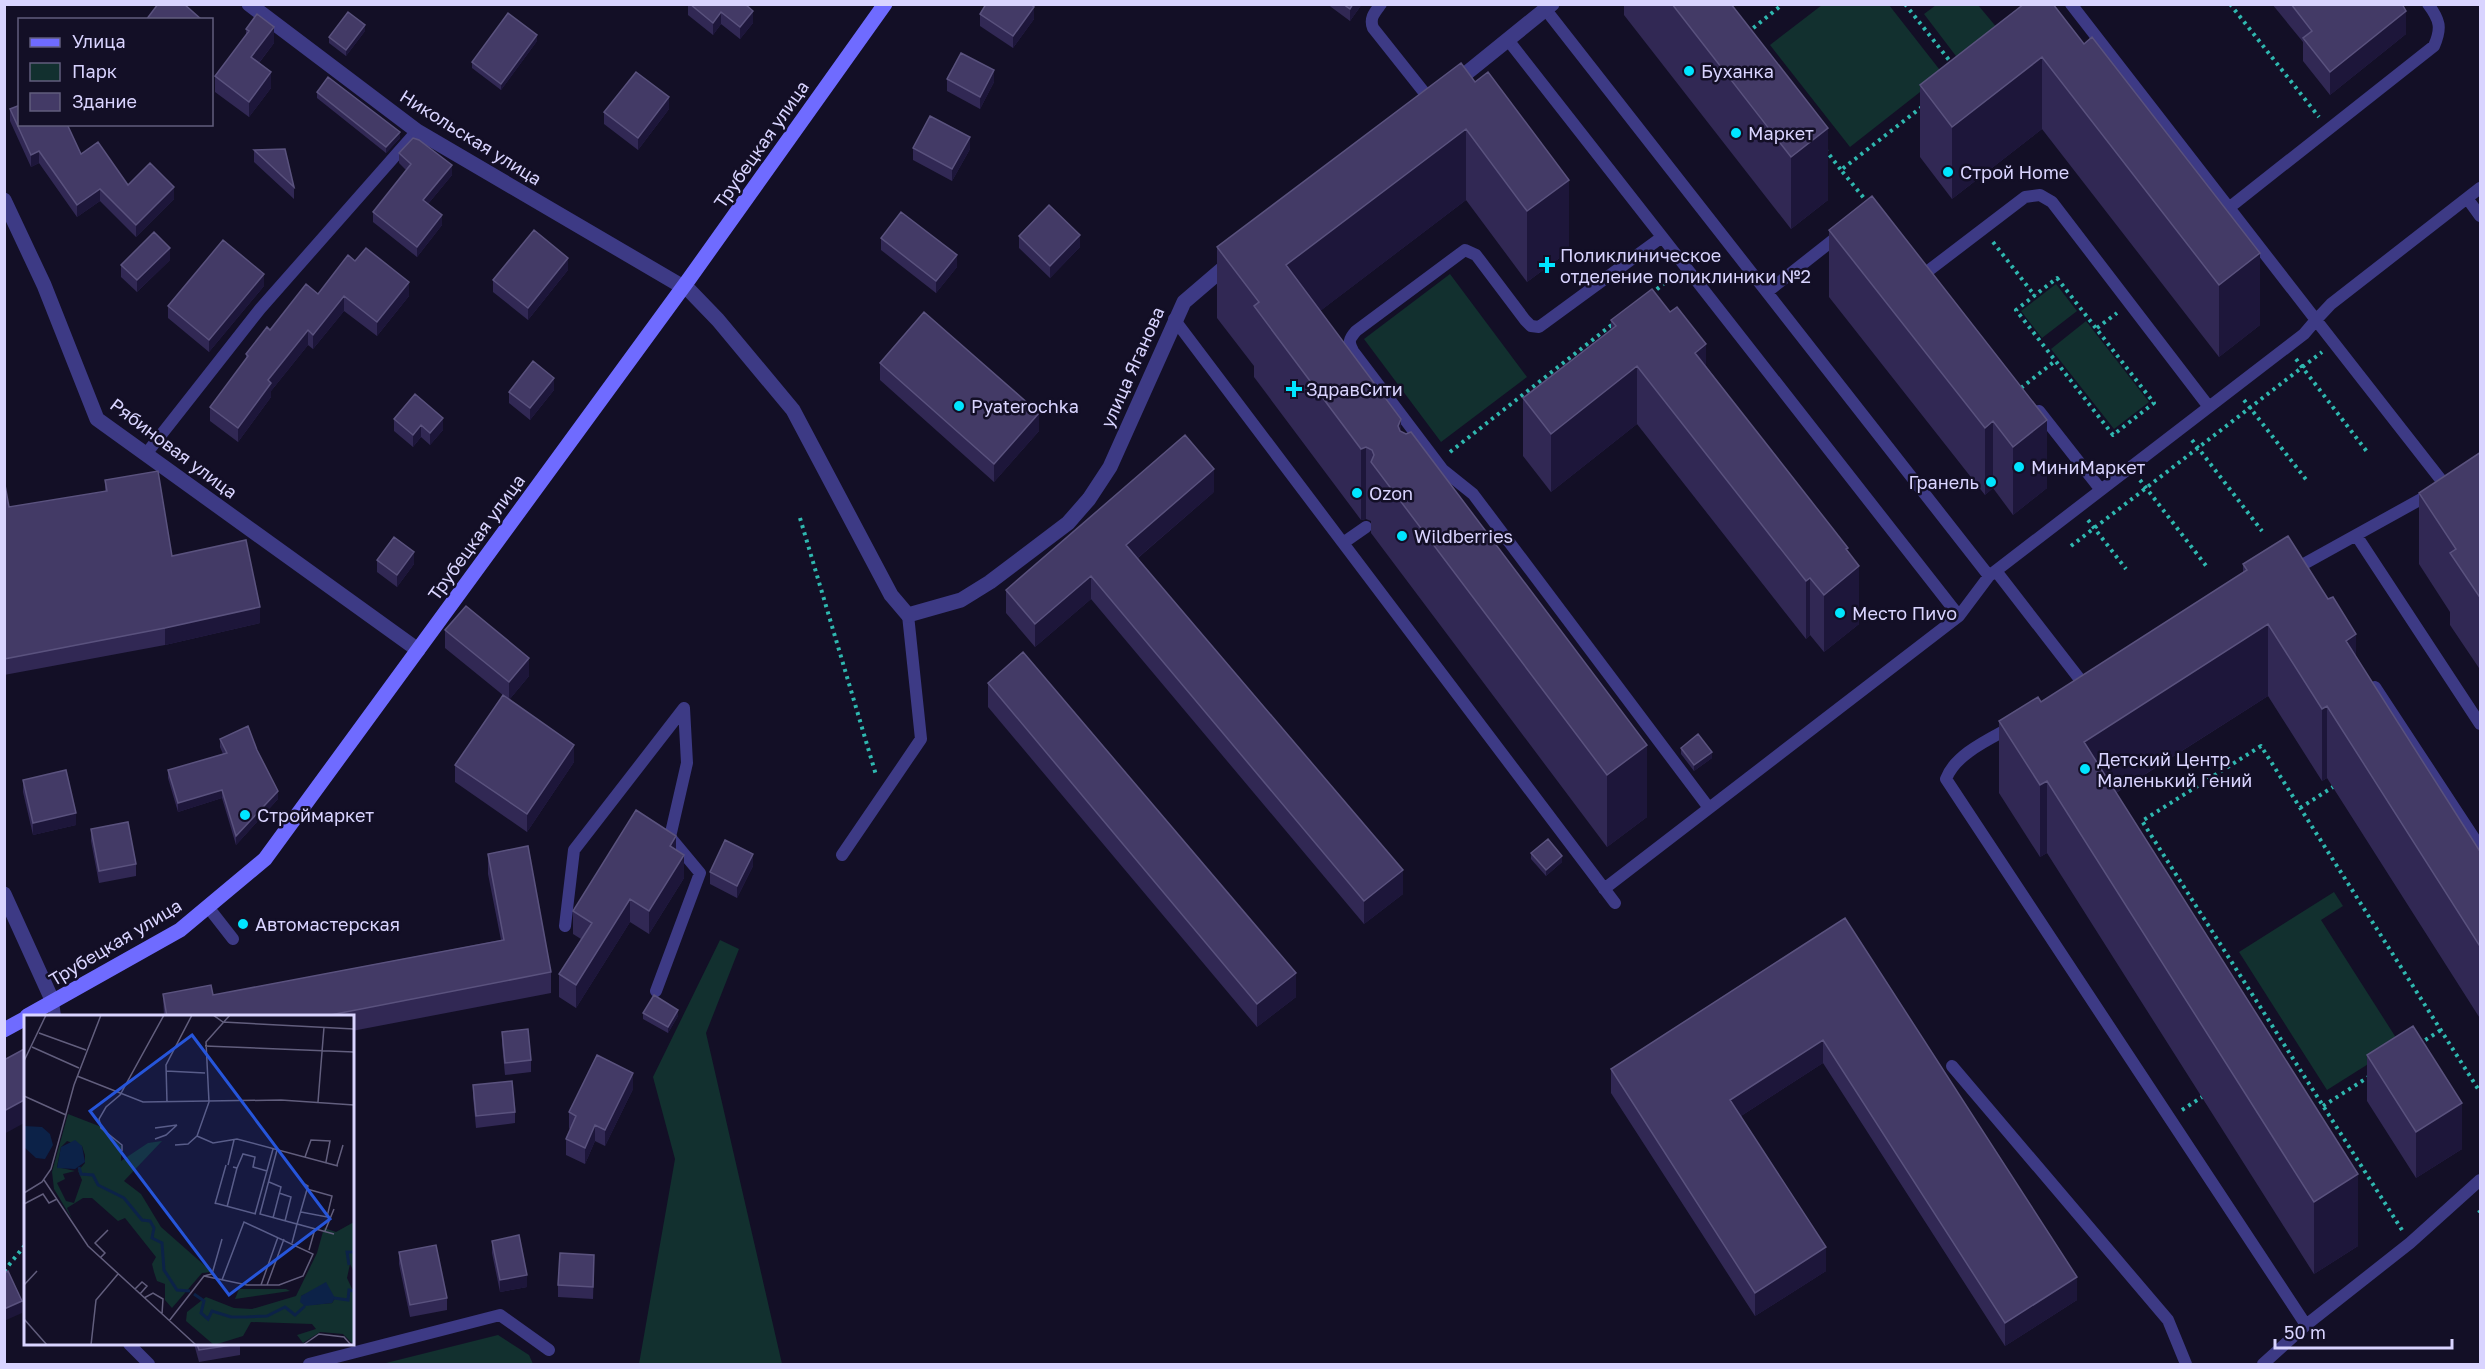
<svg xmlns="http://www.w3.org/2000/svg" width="2485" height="1369" viewBox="0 0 2485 1369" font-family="'Golos Text',sans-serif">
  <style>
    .green { fill: #12302f }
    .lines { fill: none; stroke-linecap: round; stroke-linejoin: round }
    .path { stroke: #2fb8b0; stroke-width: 4; stroke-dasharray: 3 4.5; stroke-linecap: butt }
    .lane { stroke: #3d3a85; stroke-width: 12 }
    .street { stroke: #3d3a85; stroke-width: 15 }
    .secondary { stroke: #6f6bff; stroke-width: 15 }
    .wall { fill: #312854 }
    .shaded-wall { fill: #1d163a }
    .building { fill: #433a66; stroke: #5a527e; stroke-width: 1.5 }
    .poi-dot { fill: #00e5ff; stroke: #130f26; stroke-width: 2 }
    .labels { text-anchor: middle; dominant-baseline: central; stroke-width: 5; stroke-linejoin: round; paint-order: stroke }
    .poi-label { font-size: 18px; fill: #d9d4ff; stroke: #130f26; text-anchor: start }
    .street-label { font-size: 18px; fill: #d9d4ff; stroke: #130f26 }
    .inset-river { fill: none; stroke: #0c2248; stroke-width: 3 }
    .inset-road { fill: none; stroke: #625e7d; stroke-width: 1.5 }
    .view { fill: #2655da; fill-opacity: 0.15; stroke: #2655da; stroke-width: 3 }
    .inset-edge { fill: none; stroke: #d9d4ff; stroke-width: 3 }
  </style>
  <rect width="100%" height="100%" fill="#130f26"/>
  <path class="green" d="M1822 5H1889L1943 74 1850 147 1770 45Z
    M1936 5H1978L1998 29 1959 60 1924 14Z
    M1450 274 1527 377 1441 442 1364 339Z
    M2056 284 2077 311 2042 338 2021 311Z
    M2086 321 2149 402 2114 429 2051 349Z
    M2334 892 2343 906 2321 920 2400 1044 2327 1090 2239 952Z
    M720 940 739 949 706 1033 782 1364H639L675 1159 653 1077Z
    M498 1335 529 1355 533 1364H382Z"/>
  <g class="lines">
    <path class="path" d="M1905 4 1953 65
      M2230 4 2319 117
      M1749 34 1752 29 1783 4
      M1825 149 1841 170
      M1868 203 1841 170 1923 106
      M1993 242 2035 296
      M2057 278 2154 403 2113 435 2016 310Z
      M1651 294 1673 276
      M2097 328 2117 313
      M2296 359 2368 453
      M2021 388 2055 361
      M2244 400 2308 482
      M2192 440 2262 531
      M1450 452 1614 323
      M2140 480 2207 567
      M800 518 876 775
      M2088 520 2126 569
      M2071 546 2322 352
      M2300 808 2333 787
      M2419 1044 2441 1030
      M2323 1106 2370 1076
      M2182 1110 2202 1097
      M2479 1210 2480 1212
      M2402 1230 2142 821 2261 746 2480 1092
      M4 1271 26 1244"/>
    <path class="lane" d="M1381 4C1375 12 1369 18 1373 28L1431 101
      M1546 10 1989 576 2304 334 2316 320 2071 4
      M1508 40 1959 616
      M2467 198 2480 216
      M2230 207 2434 46C2442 28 2440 20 2428 4
      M1928 271 2025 197 2040 195 2052 202 2209 407
      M1767 292 1842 233
      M1174 319 1343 543 1366 527
      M2039 411 2101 490
      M146 454 260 309 417 131
      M1443 470 1473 494 1709 808
      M1428 481 1443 470 1353 351C1348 342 1349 339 1356 331L1465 250 1476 255 1525 320 1531 326 1539 327 1662 237
      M2445 485 2316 320 2331 304 2480 188
      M2356 535 2480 724
      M1343 543 1615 903
      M2293 570 2432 493
      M1996 571 2085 686
      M2375 687 2480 847
      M2013 726C1990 739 1955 754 1946 779L2306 1325
      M842 855 921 739 908 615
      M1604 889 1959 616 1989 576
      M208 907 233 939
      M565 926 574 850 684 708
      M656 991 700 873 670 837 687 763 684 708
      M53 1002 55 1016
      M1952 1066 2168 1320 2186 1364
      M129 1344 149 1364
      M309 1364 500 1315 549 1350
      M2263 1364 2306 1325 2410 1243 2480 1180"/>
    <path class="street" d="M249 4 417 131 690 291 718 320 793 410 891 595 908 615 961 600 990 582 1068 523 1089 499 1110 467 1184 302 1233 260
      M1453 84 1552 4
      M4 200 44 285 97 419 418 650
      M4 894 53 1002"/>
    <path class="secondary" d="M27 1016 180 930 265 859 689 279 885 4
      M4 1030 26 1018"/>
  </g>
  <path class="wall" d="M688 4H745L753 23 740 39 721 24 713 35 688 15Z
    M1327 4H1362L1350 21Z
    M1624 4H1731L1828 200 1791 229 1624 15Z
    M2024 4 2260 325 2219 357 2042 129 1952 199 1920 157V85Z
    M2272 4H2402L2406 34 2330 95 2303 61V42Z
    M980 14 1034 19 1013 48 980 26Z
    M246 29 274 43 259 63 271 88 249 117 215 92V76L246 35Z
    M365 31 346 56 329 43V37Z
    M537 41 501 90 472 68V62Z
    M1461 63 1569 251 1527 282 1466 200 1320 311 1401 431 1647 817 1607 847 1371 533V521L1366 519 1361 520 1254 377V366L1217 318V247Z
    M947 79 994 82 980 109 947 91Z
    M317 92 400 138 386 153 317 98Z
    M10 109 128 185 174 199 136 237 100 201 77 217 39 163 31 167 10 121Z
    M669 109 638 150 604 124V112Z
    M913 148 970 149 952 181 913 160Z
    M254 150 294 187V199L254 162Z
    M399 153 452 175 428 204 442 225 417 257 373 222V212L406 170 399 163Z
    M1872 196 2047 488 2013 515 1993 488 1985 495 1829 297V230Z
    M1019 236 1080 247 1050 278 1019 248Z
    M881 238 957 267 936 293 881 250Z
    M170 260 137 292 121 277V265Z
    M355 261 409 296 377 336 344 311 313 349 308 345 271 391V397L238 442 210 421V407L246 359V354L270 330 318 294Z
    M568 270 528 320 493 292V280Z
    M264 286 209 352 168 318V306Z
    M1611 320 1706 366 1848 552 1859 624 1824 652 1810 635 1806 639 1637 424 1551 492 1523 456V398L1611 329Z
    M880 363 1039 431 994 482 880 380Z
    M554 390 530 420 509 403V392Z
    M394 419 443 430 430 445 421 437 413 447 394 431Z
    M2481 452V671L2450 625V612L2419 564V493Z
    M105 480 172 556 260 623 165 645 4 675V485L9 507 105 492Z
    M1214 492 1138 558 1403 894 1364 924 1091 599 1035 647 1006 613V590Z
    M377 560 414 564 397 587 377 572Z
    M2243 564 2356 657 2481 853V1020L2327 778 2322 781 2268 696 2116 793 2358 1246 2314 1274 2047 853 2040 857 1999 793V721L2041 702 2243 573Z
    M445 630 529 676 509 700 574 762 527 832 455 782V765L509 700 445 648Z
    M988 683 1296 997 1257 1027 988 707Z
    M220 739 257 750 278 799 236 845 222 798 178 812 168 778V770L223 754 220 747Z
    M1681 748 1712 758 1694 771 1681 754Z
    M23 780 76 825 33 835 23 792Z
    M91 829 136 864V876L99 883 91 841Z
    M676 850 684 878 649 934 630 922 576 1008 559 997V974L581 939 573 934V911Z
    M1531 853 1562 862 1546 876 1531 859Z
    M488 854 551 972V993L352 1031V1017H164L163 994 213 995 501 940 488 874Z
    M753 866 737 898 710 884V872Z
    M1845 918 2077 1300 2005 1346 1823 1063 1741 1116 1826 1271 1755 1316 1611 1093V1069Z
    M643 1013 678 1016 668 1033 643 1019Z
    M502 1032 531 1060V1072L505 1075 502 1044Z
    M2367 1055 2462 1149 2416 1178 2367 1101Z
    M473 1085 515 1112V1123L476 1128 473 1097Z
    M633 1089 605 1146 595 1141 585 1164 566 1155V1139L570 1129 569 1128V1112Z
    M492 1241 527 1287 500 1292 492 1253Z
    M399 1252 447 1298V1310L410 1317 399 1264Z
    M594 1267 593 1299 558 1297V1285Z
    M194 1344H240V1355L199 1362Z"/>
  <path class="shaded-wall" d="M1353 4H1362L1350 21V9Z
    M1034 7V19L1013 48V36Z
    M753 11V23L740 39V27Z
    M2406 11V34L2330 95V72Z
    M721 12V24L713 35V23Z
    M365 25V31L346 56V50Z
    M274 27V43L251 73V57Z
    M537 35V41L501 90V84Z
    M2042 57V129L1952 199V127Z
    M994 70V82L980 109V97Z
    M271 72V88L249 117V102Z
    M669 97V109L638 150V138Z
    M1828 128V200L1791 229V157Z
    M1466 129V200L1286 337V265Z
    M400 132V138L386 153V147Z
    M970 137V149L952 181V169Z
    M39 151V163L31 167V155Z
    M452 165V175L423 210V200Z
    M1569 180V251L1527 282V211Z
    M174 187V199L136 237V225Z
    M100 189V201L77 217V205Z
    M442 215V225L417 257V247Z
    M1080 235V247L1050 278V266Z
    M170 248V260L137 292V280Z
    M2260 253V325L2219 357V285Z
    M957 255V267L936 293V281Z
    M568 258V270L528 320V308Z
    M264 274V286L209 352V340Z
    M409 282V296L377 336V322Z
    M344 296V311L313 349V335Z
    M308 330V345L271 391V397L238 442V428L268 380Z
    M1706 344V402L1695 353Z
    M1637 366V424L1551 492V434Z
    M554 378V390L530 420V408Z
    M1039 413V431L994 482V464Z
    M443 418V430L430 445V433Z
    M1401 419V490L1398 426Z
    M2047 420V488L2013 515V447Z
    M1993 421V488L1985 495V428Z
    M421 425V437L413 447V435Z
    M1366 447V519L1361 520V449Z
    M1214 469V492L1126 568V545Z
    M1848 548V575L1859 566V624L1824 652V595L1846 549Z
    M414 552V564L397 587V575Z
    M1091 576V599L1035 647V624Z
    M1810 578V635L1806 639V581Z
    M260 607V623L165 645V628Z
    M2268 624V696L2084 813V742Z
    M2356 634V706L2346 641Z
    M529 658V676L509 700V682Z
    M2327 706V778L2322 781V709Z
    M574 745V762L527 832V814Z
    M1647 745V817L1607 847V775Z
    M1712 752V758L1694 771V765Z
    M2047 781V853L2040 857V785Z
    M222 790V798L178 812V803Z
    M278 791V799L236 845V836Z
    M76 813V825L33 835V823Z
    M676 836V859L670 846Z
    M753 854V866L737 898V886Z
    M684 855V878L649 934V911Z
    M1562 856V862L1546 876V870Z
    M1403 870V894L1364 924V901Z
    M630 899V922L576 1008V985Z
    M1296 973V997L1257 1027V1004Z
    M678 1010V1016L668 1033V1027Z
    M1823 1040V1063L1730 1123V1100Z
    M633 1073V1089L605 1146V1130Z
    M26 1099V1122L4 1134V1111Z
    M2462 1103V1149L2416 1178V1132Z
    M595 1125V1141L585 1164V1148Z
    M2358 1174V1246L2314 1274V1202Z
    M1826 1247V1271L1755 1316V1293Z
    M527 1275V1287L500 1292V1280Z
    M2077 1277V1300L2005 1346V1323Z
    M22 1301V1313L4 1321V1309Z
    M313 1344H329L313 1347Z"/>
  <path class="building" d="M158 4H184L202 20H146Z
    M690 4H745L753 11 740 27 721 12 713 23Z
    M986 4H1030L1034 7 1013 36 980 14Z
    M1343 4H1353L1350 9Z
    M1672 4H1731L1828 128 1791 157Z
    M2024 4H2053L2084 44 2092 37 2260 253 2219 285 2042 57 1952 127 1920 85Z
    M2291 4H2402L2406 11 2330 72 2303 38 2312 31Z
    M348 12 365 25 346 50 329 37Z
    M508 13 537 35 501 84 472 62Z
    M257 14 274 27 251 57 271 72 249 102 215 76 249 31 246 29Z
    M961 53 994 70 980 97 947 79Z
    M1461 63 1475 82 1488 72 1569 180 1527 211 1466 129 1286 265 1401 419 1398 426 1400 431 1406 434 1411 432 1647 745 1607 775 1371 462 1374 455 1372 450 1366 447 1361 449 1254 306 1259 302 1217 247Z
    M636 72 669 97 638 138 604 112Z
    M328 77 400 132 386 147 317 92Z
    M20 105V124H67L81 154 98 142 128 185 150 163 174 187 136 225 100 189 77 205 39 151 31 155 10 109Z
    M930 116 970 137 952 169 913 148Z
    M413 138 419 140 452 165 423 200 442 215 417 247 373 212 411 164 399 153Z
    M285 149 294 187 254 150Z
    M1872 196 2047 420 2013 447 1993 421 1985 428 1829 230Z
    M1049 205 1080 235 1050 266 1019 236Z
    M901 212 957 255 936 281 881 238Z
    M534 230 568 258 528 308 493 280Z
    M154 232 170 248 137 280 121 265Z
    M223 240 264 274 209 340 168 306Z
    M366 248 409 282 377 322 344 296 313 335 308 330 268 380 271 383 238 428 210 407 248 356 246 354 267 327 270 330 306 284 318 294 348 255 355 261Z
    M1652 289 1670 312 1677 307 1706 344 1695 353 1848 548 1846 549 1859 566 1824 595 1810 578 1806 581 1637 366 1551 434 1523 398 1616 326 1611 320Z
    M924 312 1039 413 994 464 880 363Z
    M533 361 554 378 530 408 509 392Z
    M415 394 443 418 430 433 421 425 413 435 394 419Z
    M1185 435 1214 469 1126 545 1403 870 1364 901 1091 576 1035 624 1006 590Z
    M2481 452V599L2450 553 2456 549 2419 493Z
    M158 471 172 556 246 540 260 607 165 628 4 659V485H5L9 507 107 491 105 480Z
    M2288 536 2328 599 2333 597 2356 634 2346 641 2481 853V948L2327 706 2322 709 2268 624 2084 742 2358 1174 2314 1202 2047 781 2040 785 1999 721 2038 697 2041 702 2247 570 2243 564Z
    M394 537 414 552 397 575 377 560Z
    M466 606 529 658 509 682 445 630Z
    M1023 652 1296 973 1257 1004 988 683Z
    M503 695 574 745 527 814 455 765Z
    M248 726 257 750 278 791 236 836 222 790 178 803 168 770 227 753 220 739Z
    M1698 734 1712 752 1694 765 1681 748Z
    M66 770 76 813 33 823 23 780Z
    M636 810 676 836 670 846 684 855 649 911 630 899 576 985 559 974 592 923 573 911Z
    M128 822 136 864 99 871 91 829Z
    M1548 839 1562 856 1546 870 1531 853Z
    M725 840 753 854 737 886 710 872Z
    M528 846 551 972 320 1017H167L163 994 211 985 213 995 504 940 488 854Z
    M1845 918 2077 1277 2005 1323 1823 1040 1730 1100 1826 1247 1755 1293 1611 1069Z
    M654 995 678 1010 668 1027 643 1013Z
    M2413 1026 2462 1103 2416 1132 2367 1055Z
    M528 1029 531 1060 505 1063 502 1032Z
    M26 1048V1099L4 1111V1060Z
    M597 1055 633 1073 605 1130 595 1125 585 1148 566 1139 576 1116 569 1112Z
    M512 1081 515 1112 476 1116 473 1085Z
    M519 1235 527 1275 500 1280 492 1241Z
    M436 1245 447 1298 410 1305 399 1252Z
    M560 1253 594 1255 593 1287 558 1285Z
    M8 1271 22 1301 4 1309V1273Z
    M197 1344H239L199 1350Z"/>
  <g class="poi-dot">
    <circle cx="1689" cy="71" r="6"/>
    <circle cx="1736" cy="133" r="6"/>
    <circle cx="1948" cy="172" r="6"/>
    <path d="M1544 256h6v6h6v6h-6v6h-6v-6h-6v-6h6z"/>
    <path d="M1291 380h6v6h6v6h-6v6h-6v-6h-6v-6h6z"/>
    <circle cx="959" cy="406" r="6"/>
    <circle cx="2019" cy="467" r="6"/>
    <circle cx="1991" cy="482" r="6"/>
    <circle cx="1357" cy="493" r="6"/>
    <circle cx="1402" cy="536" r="6"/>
    <circle cx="1840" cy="613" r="6"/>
    <circle cx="2085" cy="769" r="6"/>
    <circle cx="245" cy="815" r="6"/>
    <circle cx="243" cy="924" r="6"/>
  </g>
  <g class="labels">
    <g class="poi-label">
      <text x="1701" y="71">Буханка</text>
      <text x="1748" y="133">Маркет</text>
      <text x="1960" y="172">Строй Home</text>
      <text x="1560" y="255">Поликлиническое<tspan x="1560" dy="21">отделение поликлиники №2</tspan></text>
      <text x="1306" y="389">ЗдравСити</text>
      <text x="971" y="406">Pyaterochka</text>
      <text x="2031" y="467">МиниМаркет</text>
      <text x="1979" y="482" text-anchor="end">Гранель</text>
      <text x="1369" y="493">Ozon</text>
      <text x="1414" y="536">Wildberries</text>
      <text x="1852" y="613">Место Пиvо</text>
      <text x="2097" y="759">Детский Центр<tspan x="2097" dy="21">Маленький Гений</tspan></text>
      <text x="257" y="815">Строймаркет</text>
      <text x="255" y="924">Автомастерская</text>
    </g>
    <g class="street-label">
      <text transform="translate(471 137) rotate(32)">Никольская улица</text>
      <text transform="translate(761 144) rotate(-55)">Трубецкая улица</text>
      <text transform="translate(1132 367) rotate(-66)">улица Яганова</text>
      <text transform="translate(174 448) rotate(37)">Рябиновая улица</text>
      <text transform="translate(476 537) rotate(-54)">Трубецкая улица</text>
      <text transform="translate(115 942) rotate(-31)">Трубецкая улица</text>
    </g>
  </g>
  <g transform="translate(24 1015)">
    <rect width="330" height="330" fill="#130f26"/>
    <path d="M44 99 75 111 97 131V146L124 128 138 126 100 166 117 179 137 212 188 257 178 258 148 293 141 285V269L133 266 130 257 128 249 132 242 101 203 94 206 68 183H59L43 193 48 204 30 174 28 157ZM43 126 58 131 61 140V148L54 156 58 165 50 188 42 186 33 168 41 164 39 159 51 156 33 152 37 132ZM330 207V257L326 249 323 263 330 278V330L319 319 296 317 279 328 273 320 292 314 288 309 227 307 219 321 190 330 162 306 163 297 182 282 210 293 228 294 272 281 293 238 300 213 312 217ZM293 274 311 283 308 288 285 290 277 281ZM215 274H262L266 276 211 284Z" fill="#12302f" fill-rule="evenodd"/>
    <path d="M0 111 18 112 26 119 29 130 21 144 12 143 0 132ZM51 125 58 131 61 147 51 154 33 153 37 132ZM302 267 311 283 308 288 281 291 276 287 277 281Z" fill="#0c2248"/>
    <path class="inset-river" d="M55 152 57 159 69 160 74 170 100 183 118 205 126 206 130 213 128 223 138 228 140 255 153 275 166 276M325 250 323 237H330M170 279 180 286 177 298 184 304 188 296 207 302H222L243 301 261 292 271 300 281 291M310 283 324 285 325 275 330 276"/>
    <path class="inset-road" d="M189 0 199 7 330 14M206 0 182 27 185 87 173 121 189 128 213 124 314 151M15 18 62 35M181 31 330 37M8 32 55 53M0 46 22 0M142 56 181 58M53 61 119 87 257 85 330 90M0 81 42 100M143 87 142 50 168 0M294 87 300 12M131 113 153 110M131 124 142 120 153 110M151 130 164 129 173 121M253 135 236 199 273 209 284 171 281 169M98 136V130L77 113 75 104 82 92 96 80 140 0M281 142 287 125 306 126 302 147M204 150 210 125M313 150 319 130M209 152 213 153 219 139 231 142 229 152 243 156M20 165 64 231 172 330M245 167 257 172 249 203M0 178 18 167 27 154 50 70 77 0M255 178 267 182 261 206M191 188 232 199M0 189 19 179 25 188 33 184M191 189 202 150M203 192 213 153M277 197 303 202 308 181 283 174M231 199 249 134M301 216 310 194M268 228 273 209 310 219M285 235 291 214M76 243 81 238 71 228 84 215M180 261 223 270H255L279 261 289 239 220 207 198 265M0 270 13 256M237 270 254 222M243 270 260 224M111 274 118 267 123 271 116 279M120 283 129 278 139 284 138 299M0 304 23 330M145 306 180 261 188 259 198 224M67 330 72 285 94 259M279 330 295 319 320 322 327 330"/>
    <path class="view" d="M168 20 306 204 205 280 66 96Z"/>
    <rect width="330" height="330" class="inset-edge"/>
  </g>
  <rect width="2485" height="1369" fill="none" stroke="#d9d4ff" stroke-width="12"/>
  <rect x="18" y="18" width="195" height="108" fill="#130f26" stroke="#625e7d" stroke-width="1.5"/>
  <rect x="30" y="38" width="30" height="9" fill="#6f6bff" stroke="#625e7d" stroke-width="1.5"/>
  <text x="72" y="48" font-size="18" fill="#d9d4ff">Улица</text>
  <rect x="30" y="63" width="30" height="18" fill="#12302f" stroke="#625e7d" stroke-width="1.5"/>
  <text x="72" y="78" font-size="18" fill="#d9d4ff">Парк</text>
  <rect x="30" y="93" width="30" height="18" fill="#433a66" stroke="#625e7d" stroke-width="1.5"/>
  <text x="72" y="108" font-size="18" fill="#d9d4ff">Здание</text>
  <path d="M2275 1339v9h177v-9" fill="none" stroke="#d9d4ff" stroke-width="3"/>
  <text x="2284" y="1339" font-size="18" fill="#d9d4ff" stroke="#130f26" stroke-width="4.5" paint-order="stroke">50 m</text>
</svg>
